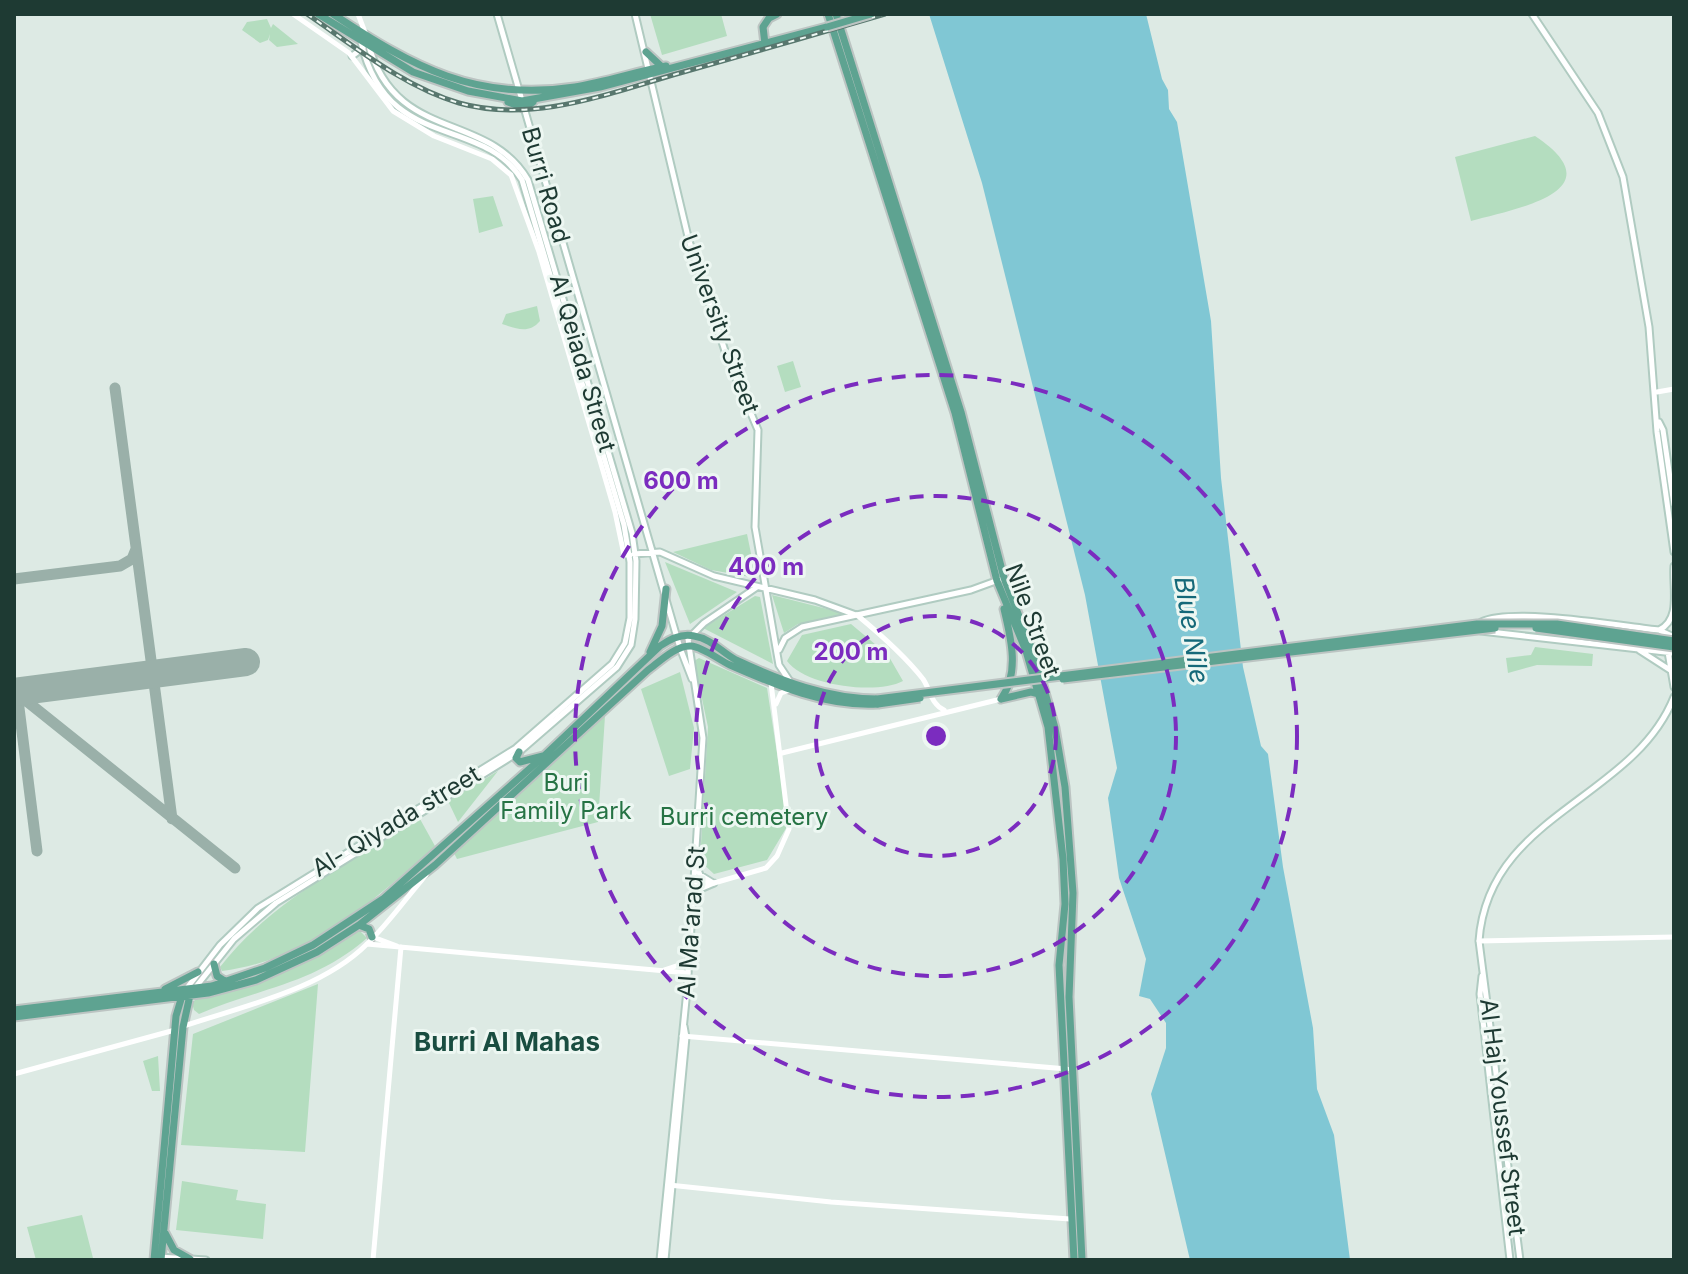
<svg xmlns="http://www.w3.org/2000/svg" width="1688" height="1274" viewBox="0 0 1688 1274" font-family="Inter,sans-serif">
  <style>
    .green { fill: #b4ddbf }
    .water { fill: #80c7d4 }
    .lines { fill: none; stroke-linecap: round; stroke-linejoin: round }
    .taxiway { stroke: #9ab0a9; stroke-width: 11 }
    .runway { stroke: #9ab0a9; stroke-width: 28 }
    .secondary-casing { stroke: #b0cbc1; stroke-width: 9 }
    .primary-casing { stroke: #bcc4c2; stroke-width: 11 }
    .tertiary { stroke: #fff; stroke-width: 5 }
    .secondary { stroke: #fff; stroke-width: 5 }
    .primary { stroke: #5ea391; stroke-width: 7 }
    .rail-casing { stroke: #58776e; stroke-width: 5 }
    .rail { stroke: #edf7f2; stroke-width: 2; stroke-dasharray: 6; stroke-linecap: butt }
    .primary-bridge-casing { stroke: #bcc4c2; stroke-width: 11; stroke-linecap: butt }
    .primary-bridge { stroke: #5ea391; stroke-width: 7 }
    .ring { fill: none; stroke: #7b2cbf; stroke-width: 4; stroke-dasharray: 14 10 }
    .labels { text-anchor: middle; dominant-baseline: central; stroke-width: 6; stroke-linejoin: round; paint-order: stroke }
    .street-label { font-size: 24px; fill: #1e3a33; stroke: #edf7f2 }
    .park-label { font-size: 24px; fill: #267344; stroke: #edf7f2 }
    .water-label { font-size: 26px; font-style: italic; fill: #156979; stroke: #edf7f2 }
    .neighbourhood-label { font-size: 26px; font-weight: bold; fill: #194d40; stroke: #edf7f2 }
    .centre { fill: #7b2cbf; stroke: #edf7f2; stroke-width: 4 }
    .ring-label { font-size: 24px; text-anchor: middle; font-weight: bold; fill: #7b2cbf; stroke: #edf7f2; stroke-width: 6; stroke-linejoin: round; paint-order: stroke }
  </style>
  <rect width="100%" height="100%" fill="#ddeae4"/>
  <path class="green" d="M650 14H721L727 36 662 55Z
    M267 19 271 28 273 24 298 44 277 47 269 40 270 34 268 40 260 43 242 30 247 22Z
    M1535 136C1619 192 1513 209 1471 221L1455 157Z
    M493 196 503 226 479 233 473 199Z
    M537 306 540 321C529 334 517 329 502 324L506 314Z
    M793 361 801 387 785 392 777 366Z
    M747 534 756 578 711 570 673 552Z
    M665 562 737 592 690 624Z
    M772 595 847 614 798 624 784 633Z
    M755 596 760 597 773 664 703 628Z
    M851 624 888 655 903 681C877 695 805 686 787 661L802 635Z
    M1535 647 1593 654 1592 666 1537 665 1508 673 1506 658 1531 655Z
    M699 658 767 688 788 825 767 860 714 874 700 861 708 727 694 661Z
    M680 672 694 728 690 769 669 776 641 689Z
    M605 716 598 822 457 859 454 853Z
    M498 771 458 822 448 801Z
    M420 819 435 846C374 901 306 961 222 971L220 967C272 900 349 863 420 819Z
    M359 930 367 938C315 984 259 988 199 1014L194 1010 192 1003C207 987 237 990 257 982 293 969 328 952 359 930Z
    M318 984 305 1152 181 1145 193 1034Z
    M158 1056 160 1091H152L143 1061Z
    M182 1181 238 1190 236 1200 266 1204 263 1239 176 1230Z
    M82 1215 93 1258 36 1260 27 1227Z"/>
  <path class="water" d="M929 14H1146L1162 79 1168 90 1169 109 1177 122 1211 321 1221 478 1243 667 1261 746 1268 754 1283 867 1313 1028 1317 1089 1334 1135 1350 1260H1190L1151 1094 1166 1048V1023L1150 999 1139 996 1146 959 1119 878 1108 798 1117 768 1085 595 982 183Z"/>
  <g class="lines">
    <path class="taxiway" d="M115 388 172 819
      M14 579 120 566 132 559 136 549
      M14 691 235 868
      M17 692 37 851"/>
    <path class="runway" d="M14 692 246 662"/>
    <defs>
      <path id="secondary" d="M497 14 680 648 692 679
        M635 14 689 241 727 357 758 430 755 527 779 665 789 680
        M1532 14 1598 113 1623 177 1649 327 1657 432 1674 552
        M352 56 363 48
        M1659 422 1663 430 1674 505
        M634 554 660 552 714 576 815 600 856 615
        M1481 622C1514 607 1620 626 1659 630L1674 637
        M1659 630C1682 619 1672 587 1674 566
        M1481 631 1674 653
        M779 650 785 638 802 627 971 590 1004 578
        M1639 650 1670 670
        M1668 652 1674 687
        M696 865 700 875 713 883
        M695 901 700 889 714 883
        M1482 976 1480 994 1510 1260
        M187 988 220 945 258 908 516 748 612 664 625 643 630 618V562L624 525 522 180C481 114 387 153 361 42
        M195 988 234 939 276 903 519 752 617 667 631 645 635 619 636 561 632 533 528 180C487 110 395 144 368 43
        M159 1257 206 1260
        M660 1260 687 990 703 738 688 639 704 623 757 587
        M665 1260 686 1037 684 1026
        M1520 1260 1479 941C1488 814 1633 800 1674 697"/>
      <path id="primary" d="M318 14 413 72 468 91 522 101 600 87 827 27
        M333 14C413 67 476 102 575 87 606 82 635 72 666 66
        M828 14 955 413 997 581 1026 651 1048 727 1063 859 1065 904 1059 965 1074 1260
        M836 14 961 412 1004 578 1035 657 1055 728 1065 787 1073 893 1069 997 1082 1260
        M765 44 763 27 769 18 777 14
        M646 52 661 66
        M508 102 524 108 533 102
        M650 652 662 626 666 589
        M1001 699C1020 673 1011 638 1004 609
        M1001 699 1031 692 1039 694
        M519 752 516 758 520 762 543 756
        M359 925 369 929 372 937
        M214 964 217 976 226 982
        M165 989 198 972
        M14 1010 212 986 265 968 313 945 383 899 545 755 660 646C670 639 682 633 694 636 712 639 721 652 736 660 781 681 828 699 877 699
        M14 1017 208 993 256 980 317 952 359 925 435 865 648 670C659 662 676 645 691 646 703 647 719 660 730 665 778 686 826 707 878 704
        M165 1233 174 1250 190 1259
        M154 1260 176 1016 182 996
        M161 1260 183 1027 190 995"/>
    </defs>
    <use href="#secondary" class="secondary-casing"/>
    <use href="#primary" class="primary-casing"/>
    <path class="tertiary" d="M293 14 349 53 393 111 434 136 492 159 511 175 539 252 615 512 624 555H630
      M358 14 366 35
      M1657 392 1674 389
      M857 615C880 634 905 656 923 679 931 691 931 704 944 710
      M776 704 781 693 790 690
      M782 753 1001 699
      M694 884 714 883 766 868 777 856 789 829 771 683
      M373 937 397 946
      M1479 941 1674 937
      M367 944 688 973
      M664 970 688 962
      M184 1026C243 1006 321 990 367 944 389 923 406 898 426 875
      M682 1036 1067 1069
      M14 1074 175 1030
      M669 1185 831 1202 1070 1219
      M373 1260 401 947"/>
    <use href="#secondary" class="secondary"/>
    <use href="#primary" class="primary"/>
    <defs>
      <path id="rail" d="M307 14C354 46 404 87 459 103 534 124 609 93 680 73 748 54 817 34 885 14"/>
    </defs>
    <use href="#rail" class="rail-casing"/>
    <use href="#rail" class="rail"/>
    <defs>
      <path id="primary-bridge" d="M827 27 871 14
        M1536 628 1674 647
        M1063 679 1495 628
        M877 699 1477 624H1557L1674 641
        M878 704 920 698"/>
    </defs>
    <use href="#primary-bridge" class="primary-bridge-casing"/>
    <use href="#primary-bridge" class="primary-bridge"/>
  </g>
  <g class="ring">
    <circle cx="936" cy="736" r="120"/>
    <circle cx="936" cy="736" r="240"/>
    <circle cx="936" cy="736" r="361"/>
  </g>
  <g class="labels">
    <g class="street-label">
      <text transform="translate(546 185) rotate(74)">Burri Road</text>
      <text transform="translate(720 324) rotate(70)">University Street</text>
      <text transform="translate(583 363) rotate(74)">Al Qeiada Street</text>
      <text transform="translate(1033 620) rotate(70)">Nile Street</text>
      <text transform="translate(396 821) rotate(-31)">Al- Qiyada street</text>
      <text transform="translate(691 922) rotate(-86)">Al Ma'arad St</text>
      <text transform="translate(1503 1117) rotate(83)">Al Haj Youssef Street</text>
    </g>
    <g class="park-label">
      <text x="566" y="782">Buri<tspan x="566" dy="28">Family Park</tspan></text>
      <text x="744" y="816">Burri cemetery</text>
    </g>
    <g class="water-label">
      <text transform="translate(1192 630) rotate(81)">Blue Nile</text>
    </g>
    <g class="neighbourhood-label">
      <text x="507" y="1041">Burri Al Mahas</text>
    </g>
  </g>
  <circle cx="936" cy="736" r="12" class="centre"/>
  <g class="ring-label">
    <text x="681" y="489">600 m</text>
    <text x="766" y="575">400 m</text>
    <text x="851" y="660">200 m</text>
  </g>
  <rect width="1688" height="1274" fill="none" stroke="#1e3a33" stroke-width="32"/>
</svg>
